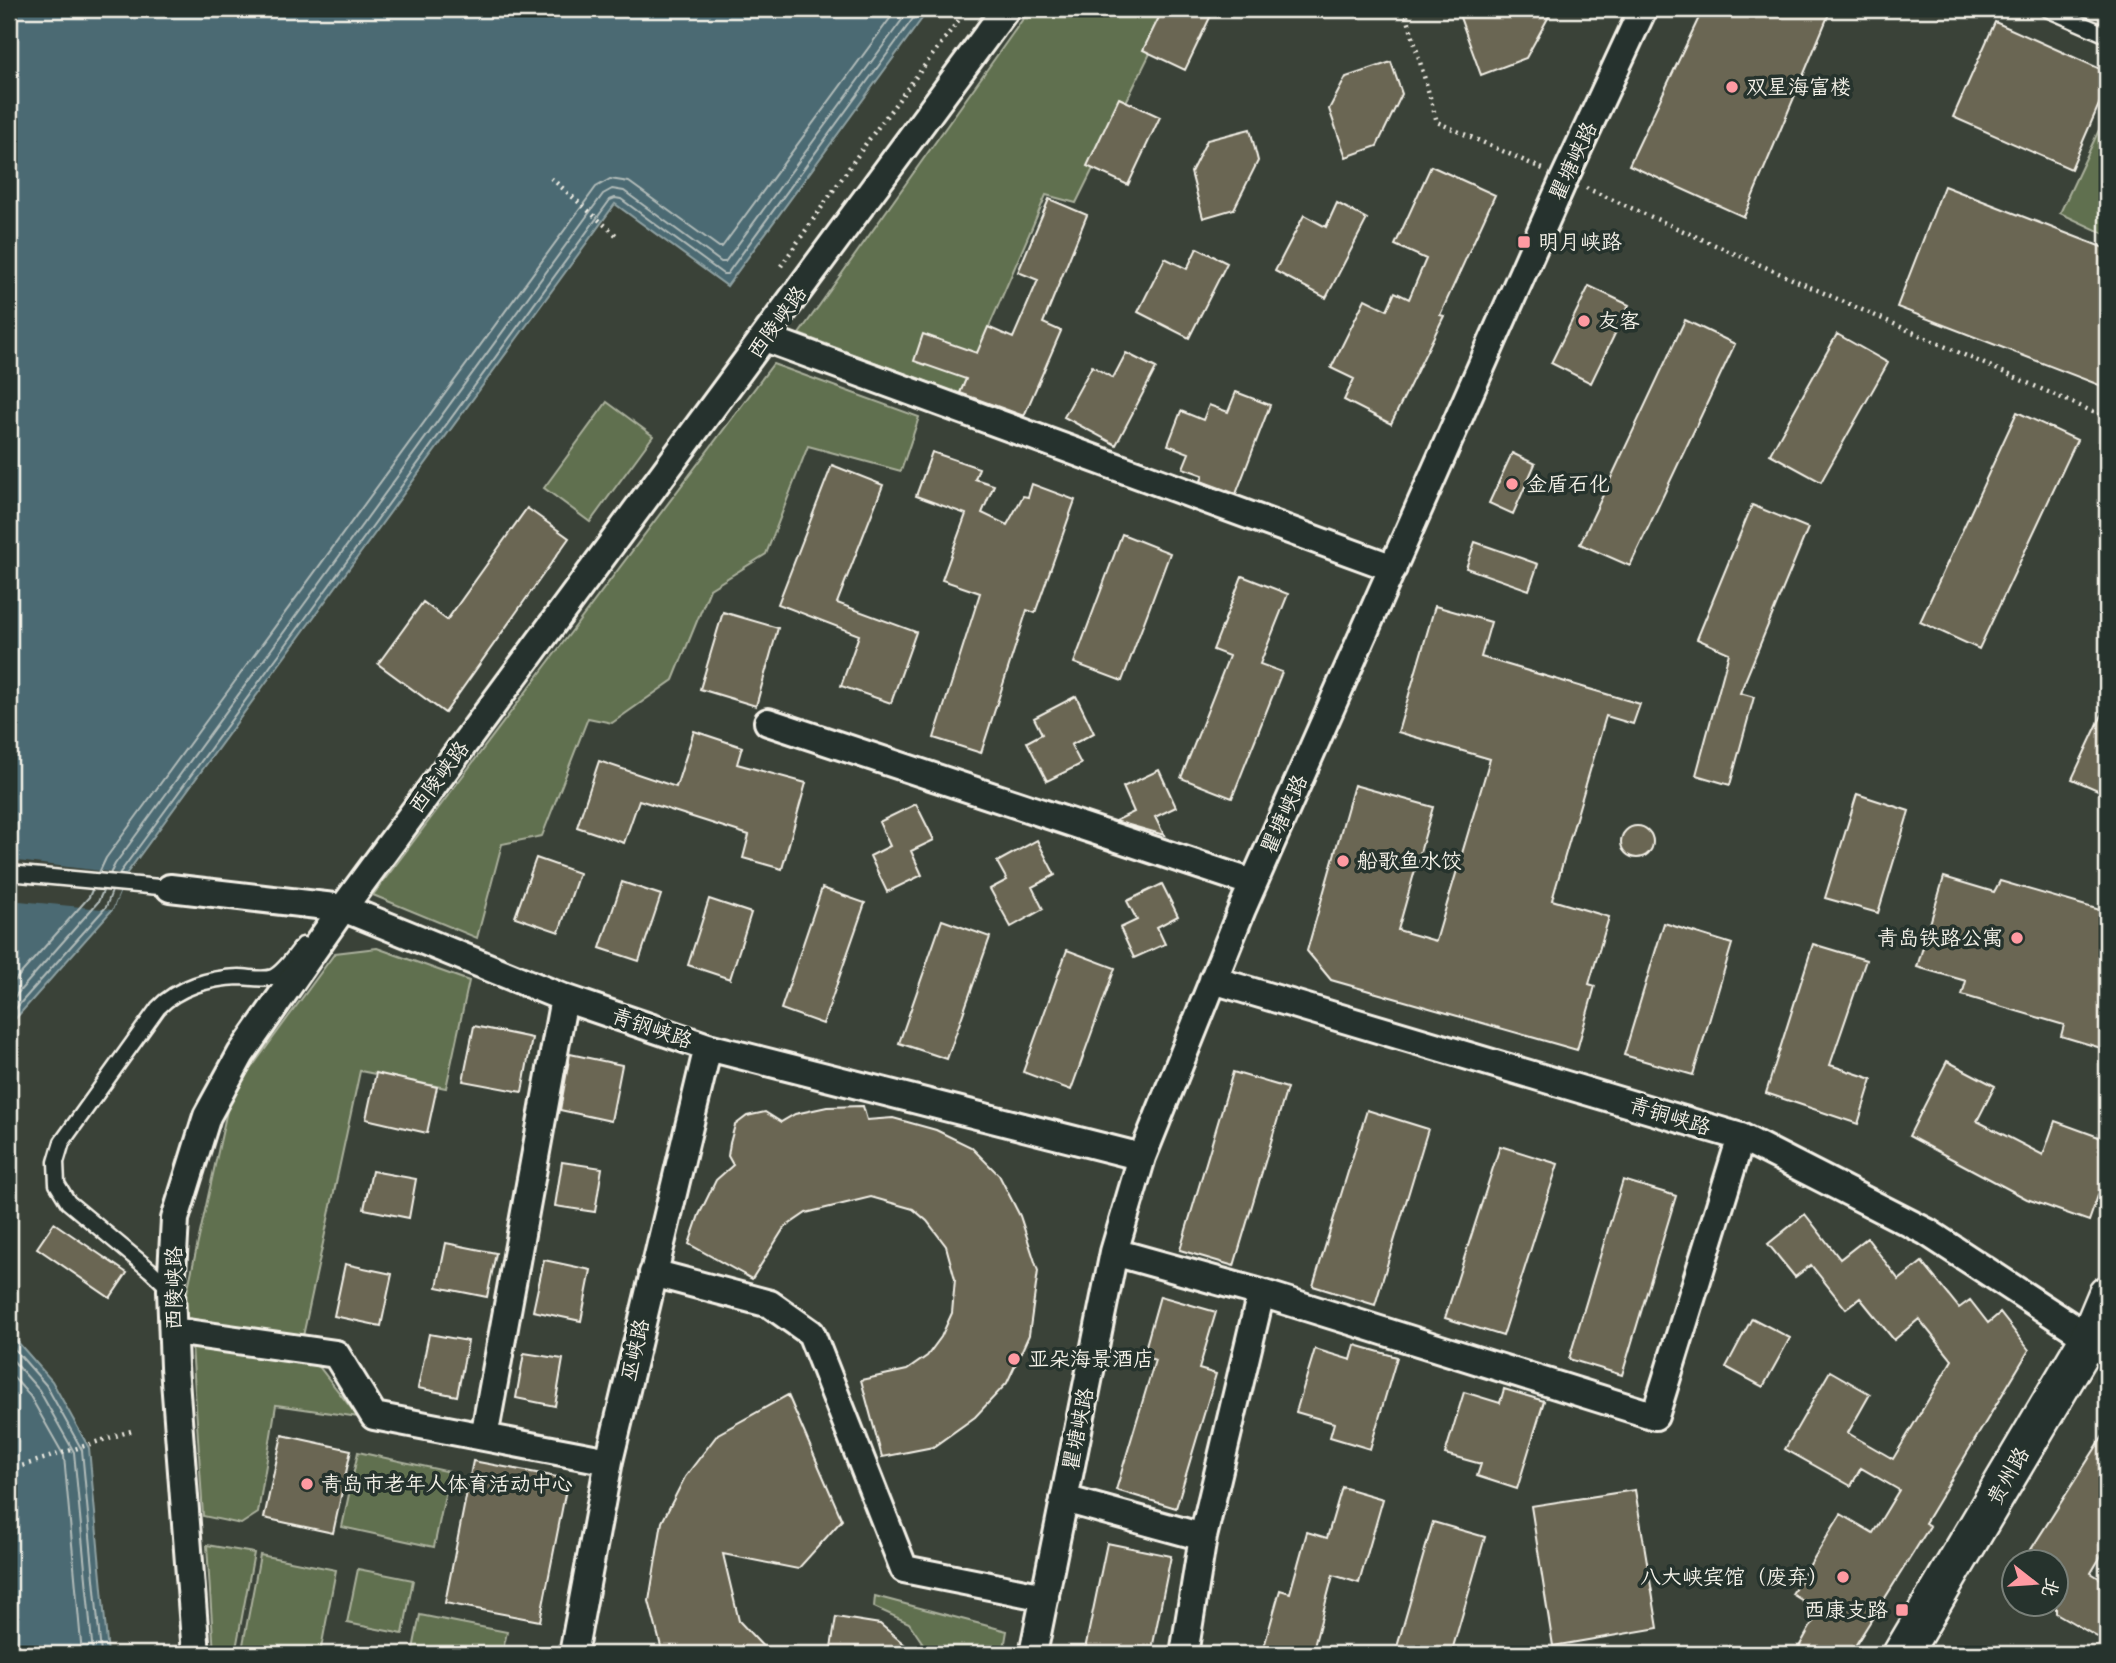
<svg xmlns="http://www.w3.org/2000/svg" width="2116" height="1663" viewBox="0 0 2116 1663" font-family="'Comic Neue','LXGW WenKai TC',sans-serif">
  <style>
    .green { fill: #616f50; stroke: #aab09c; stroke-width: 2 }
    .water { fill: #4c6b73; stroke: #8fa1a2; stroke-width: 2 }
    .pier { fill: #3a4238 }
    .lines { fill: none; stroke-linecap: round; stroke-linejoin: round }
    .shore { stroke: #b1bbb9; stroke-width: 2 }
    .building { fill: #6a6653; stroke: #f4f1e8; stroke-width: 2 }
    .service-casing { stroke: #f4f1e8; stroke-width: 19 }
    .minor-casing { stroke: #f4f1e8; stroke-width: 32 }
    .secondary-casing { stroke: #f4f1e8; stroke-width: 42 }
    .path { stroke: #f4f1e8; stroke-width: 4.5; stroke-dasharray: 2 5; stroke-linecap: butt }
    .service { stroke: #26332d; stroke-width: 14 }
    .minor { stroke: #26332d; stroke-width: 26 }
    .secondary { stroke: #26332d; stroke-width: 37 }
    .poi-dot { fill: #ff9aa2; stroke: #26332d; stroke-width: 2.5 }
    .labels { text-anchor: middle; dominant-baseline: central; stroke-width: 7; stroke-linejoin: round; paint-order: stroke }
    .poi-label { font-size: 21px; fill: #f4f1e8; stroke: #26332d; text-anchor: start }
    .street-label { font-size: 21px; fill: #f4f1e8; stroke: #26332d }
  </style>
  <rect width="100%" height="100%" fill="#3a4238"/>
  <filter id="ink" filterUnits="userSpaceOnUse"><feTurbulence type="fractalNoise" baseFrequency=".0143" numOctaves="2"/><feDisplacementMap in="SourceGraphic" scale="14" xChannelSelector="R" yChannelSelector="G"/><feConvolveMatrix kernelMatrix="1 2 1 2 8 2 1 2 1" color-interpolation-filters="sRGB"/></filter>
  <g filter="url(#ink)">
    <path class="green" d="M1030 9H1172L1076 203 1046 195 960 394 799 334Z
      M2107 113V235L2060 213Z
      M773 364 919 417 901 471 808 446 766 554 710 589 673 680 612 723 588 718 542 836 502 844 477 938 373 895Z
      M607 402 653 436 590 522 544 488Z
      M377 948 469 981 446 1088 360 1071 300 1350 180 1324 230 1097 335 953Z
      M192 1345 317 1364 358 1417 276 1405 258 1513 241 1524 203 1516Z
      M358 1452 450 1472 434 1547 342 1527Z
      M207 1545 254 1553 235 1654H214Z
      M260 1555 336 1570 320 1654H265L242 1650Z
      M358 1569 413 1580 403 1634 347 1623Z
      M875 1596 1007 1631 1003 1654H930L909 1623 874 1607Z
      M420 1615 507 1632 502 1654H412Z"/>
    <path class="water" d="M9 9H929L727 286 615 204 127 873 112 910 9 1026Z
      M9 1332 52 1381 89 1448 108 1654H9Z"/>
    <path class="pier" d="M9 860 127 874 112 910 9 900Z"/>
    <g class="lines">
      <path class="shore" d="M99 873 106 858 596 187 610 179 629 182 719 247H722L897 9
        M110 874 115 864 603 194 612 189 624 191 721 262H725L910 9
        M119 874 610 200 615 198 621 199 723 274H727L920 9
        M9 987 89 897 92 890
        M9 1003 98 902 103 891
        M9 1016 106 907 112 891
        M9 1343 46 1385 82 1450 101 1654
        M9 1356 39 1390 74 1452 93 1654
        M9 1372 30 1396 64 1456 82 1654"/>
    </g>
    <path class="building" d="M1163 9H1214L1185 70 1143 50Z
      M1457 9H1553L1526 58 1481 75Z
      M1703 9H1831L1744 217 1629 165Z
      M1995 22 2107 72V86L2071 169 1953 117Z
      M1391 62 1402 94 1377 146 1346 157 1329 109 1346 77Z
      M1119 98 1160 117 1128 185 1087 166Z
      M1250 129 1258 161 1234 209 1203 218 1191 172 1207 140Z
      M1431 166 1495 195 1440 315 1444 316 1391 424 1344 400 1354 379 1331 368 1365 299 1387 310 1395 292 1409 299 1426 259 1395 245Z
      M1944 186 2107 249V388L1897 307Z
      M1049 199 1087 215 1043 323 1061 331 1024 416 960 393 966 379 914 361 923 334 977 353 988 327 1013 338 1038 280 1018 272Z
      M1337 203 1367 219 1326 298 1275 271 1304 215 1326 227Z
      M1197 248 1227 263 1189 338 1138 312 1165 258 1187 269Z
      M1589 286 1629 305 1591 383 1551 363Z
      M1685 320 1735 344 1630 566 1580 544Z
      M1837 334 1888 363 1821 482 1770 454Z
      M1126 353 1156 368 1116 445 1064 417 1092 366 1113 378Z
      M1236 392 1270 405 1236 494 1201 481 1203 475 1183 468 1189 453 1168 445 1181 411 1203 420 1209 405 1228 412Z
      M2017 412 2077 440 1979 649 1920 622Z
      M932 452 979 468 975 479 994 485 982 513 1007 525 1023 496 1028 497 1032 484 1075 500 1035 613 1027 610 981 753 934 738 980 593 942 580 966 514 916 496Z
      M1512 453 1535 464 1513 514 1489 503Z
      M832 465 883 485 837 603 916 632 891 703 841 686 859 635 778 604Z
      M1752 505 1808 528 1740 693 1754 697 1730 785 1696 775 1729 653 1697 639Z
      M527 508 569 538 445 713 378 664 423 602 447 620Z
      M1122 534 1170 553 1122 681 1074 663Z
      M1475 542 1538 564 1529 590 1466 568Z
      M1242 576 1288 594 1260 664 1282 672 1232 798 1181 778 1229 656 1213 650Z
      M1435 606 1491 622 1481 657 1640 704 1633 724 1606 716 1552 900 1609 917 1589 984 1595 986 1577 1050 1331 980 1307 951 1354 785 1433 807 1398 930 1436 941 1490 759 1398 732Z
      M723 612 778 628 756 706 700 689Z
      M1076 696 1094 733 1071 745 1081 764 1047 781 1027 742 1042 734 1034 718Z
      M2107 704V794L2072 779Z
      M694 731 742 747 737 764 806 783 782 869 743 858 749 835 639 800 624 843 577 827 599 761 676 787Z
      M1159 770 1176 807 1155 817 1164 835 1115 821 1134 812 1123 787Z
      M1857 794 1909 811 1878 913 1825 898Z
      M916 804 934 840 911 851 922 875 887 892 870 856 890 846 879 822Z
      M1621 842a16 16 0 1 1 32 0a16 16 0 1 1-32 0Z
      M1037 840 1055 875 1032 887 1043 909 1011 927 990 889 1007 880 997 862Z
      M536 858 579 873 559 932 515 917Z
      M1944 877 1994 892 2000 881 2107 912V1026L2101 1048 2061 1036 2064 1025 1962 995 1966 981 1917 967Z
      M622 882 661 895 639 961 600 948Z
      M1162 884 1178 916 1157 927 1165 944 1134 958 1120 928 1137 920 1127 901Z
      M822 888 865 903 823 1024 781 1009Z
      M709 899 751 913 730 979 688 965Z
      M942 920 990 937 947 1059 899 1043Z
      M1664 923 1732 944 1693 1075 1624 1055Z
      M1813 944 1866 960 1830 1065 1872 1079 1858 1124 1766 1093Z
      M1067 950 1115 968 1071 1090 1023 1072Z
      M474 1026 532 1038 522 1092 463 1081Z
      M570 1054 622 1065 611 1121 560 1110Z
      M1947 1061 1995 1086 1977 1121 2043 1155 2055 1121 2107 1140V1170L2089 1221 2027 1199 1909 1136Z
      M1233 1072 1287 1088 1234 1266 1180 1250Z
      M376 1073 437 1087 427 1133 366 1119Z
      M863 1106 867 1120 893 1118 936 1130 971 1147 999 1175 1020 1216 1038 1271 1029 1335 1007 1383 975 1417 933 1447 882 1457 861 1380 907 1370 927 1356 941 1337 952 1313 955 1279 946 1246 927 1221 913 1209 871 1197 806 1213 784 1228 752 1279 689 1244 699 1215 716 1180 733 1165 728 1156 730 1143 735 1125 747 1116 765 1112 781 1122 795 1114 827 1107Z
      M1367 1110 1428 1129 1375 1305 1313 1286Z
      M1500 1146 1558 1164 1503 1336 1445 1318Z
      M562 1162 602 1168 595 1212 555 1206Z
      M372 1171 416 1179 409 1218 364 1209Z
      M1623 1180 1676 1196 1622 1375 1569 1359Z
      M1805 1214 1840 1259 1867 1238 1899 1280 1922 1262 1959 1308 1970 1300 1988 1323 2000 1313 2029 1350 1925 1523 1930 1526 1850 1654H1795L1819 1611 1792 1594 1841 1514 1873 1533 1899 1490 1861 1468 1851 1486 1785 1449 1830 1371 1870 1394 1848 1433 1893 1459 1952 1360 1919 1319 1894 1340 1860 1298 1846 1309 1811 1265 1795 1277 1768 1244Z
      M54 1223 127 1273 110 1298 37 1248Z
      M446 1243 496 1253 487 1297 437 1287Z
      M544 1260 591 1270 581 1321 533 1311Z
      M345 1264 392 1274 381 1326 334 1316Z
      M1160 1296 1216 1312 1199 1369 1216 1374 1176 1508 1116 1490 1155 1360 1143 1356Z
      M1752 1318 1790 1338 1763 1387 1726 1367Z
      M429 1334 468 1341 457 1396 418 1388Z
      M1355 1345 1397 1357 1370 1449 1330 1437 1334 1423 1296 1412 1315 1349 1351 1360Z
      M524 1353 563 1359 555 1406 516 1398Z
      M1504 1389 1544 1401 1517 1489 1477 1476 1481 1464 1445 1454 1464 1392 1500 1403Z
      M788 1395 842 1520 798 1569 723 1554 739 1621 770 1654H663L649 1601 662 1522 685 1477 718 1434Z
      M2107 1430V1546L2091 1573 2107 1583V1625L2099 1638 2056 1613V1562H2023Z
      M282 1435 351 1450 333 1533 264 1518Z
      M473 1461 568 1479 540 1621 445 1603Z
      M1342 1487 1383 1499 1359 1583 1333 1575 1312 1654H1262L1280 1590 1290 1593 1307 1532 1327 1538Z
      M1635 1490 1658 1628 1553 1646 1531 1506Z
      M1433 1522 1485 1537 1451 1654H1395Z
      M1107 1543 1171 1556 1151 1654H1084Z
      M836 1617 880 1624 916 1654H830Z"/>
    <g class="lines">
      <defs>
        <path id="service" d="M2047 9 2107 35
          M9 873 170 888
          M171 1290 150 1270 68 1202 57 1184 56 1162 62 1142 158 1008C178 987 210 978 239 977 250 977 262 981 273 977 285 971 295 955 303 945"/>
        <path id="minor" d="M765 338 1393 568
          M768 722 1253 883
          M170 888 343 908 564 998 708 1047 1142 1157
          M1213 980 1741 1137 1927 1232 2089 1338 2107 1354
          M1114 1252 1261 1293 1655 1416 1741 1137
          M653 1273 770 1304 811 1333 904 1569 1045 1597
          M173 1331 336 1354 374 1416 609 1461
          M484 1437 564 998
          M1064 1499 1203 1537
          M196 1654 174 1367 171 1290 175 1219 207 1116 241 1054 343 908 1006 9
          M573 1654 609 1461 708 1047
          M1033 1654 1114 1252 1142 1157 1242 909 1564 179 1643 9
          M1184 1654 1203 1537 1261 1293"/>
        <path id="secondary" d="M1902 1654 2089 1338 2107 1295"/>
      </defs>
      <use href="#service" class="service-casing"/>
      <use href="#minor" class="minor-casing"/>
      <use href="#secondary" class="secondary-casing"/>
      <path class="path" d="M1405 9 1437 122 1543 169
        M551 178 616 235
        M1586 188 2107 418
        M781 266 867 142 967 9
        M9 1470 134 1430"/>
      <use href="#service" class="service"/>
      <use href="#minor" class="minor"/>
      <use href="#secondary" class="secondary"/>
    </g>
  </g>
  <g class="poi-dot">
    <circle cx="1732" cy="87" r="7"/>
    <rect x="1517" y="235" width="14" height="14" rx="3.5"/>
    <circle cx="1584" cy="321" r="7"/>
    <circle cx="1512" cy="484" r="7"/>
    <circle cx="1343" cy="861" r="7"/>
    <circle cx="2017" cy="938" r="7"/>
    <circle cx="1014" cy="1359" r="7"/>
    <circle cx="307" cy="1484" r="7"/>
    <circle cx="1843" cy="1577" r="7"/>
    <rect x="1895" y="1603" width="14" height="14" rx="3.5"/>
  </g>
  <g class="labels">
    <g class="poi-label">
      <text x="1746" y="87">双星海富楼</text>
      <text x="1538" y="242">明月峡路</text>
      <text x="1598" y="321">友客</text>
      <text x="1526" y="484">金盾石化</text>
      <text x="1357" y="861">船歌鱼水饺</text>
      <text x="2003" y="938" text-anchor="end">青岛铁路公寓</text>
      <text x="1028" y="1359">亚朵海景酒店</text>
      <text x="321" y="1484">青岛市老年人体育活动中心</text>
      <text x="1829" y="1577" text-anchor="end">八大峡宾馆（废弃）</text>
      <text x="1888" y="1610" text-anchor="end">西康支路</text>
    </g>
    <g class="street-label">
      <text transform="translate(1573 161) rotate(-65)">瞿塘峡路</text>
      <text transform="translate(777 322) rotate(-54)">西陵峡路</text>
      <text transform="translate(439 777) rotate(-53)">西陵峡路</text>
      <text transform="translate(1284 814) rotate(-66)">瞿塘峡路</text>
      <text transform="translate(652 1028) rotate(19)">青钢峡路</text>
      <text transform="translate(1670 1116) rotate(17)">青铜峡路</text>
      <text transform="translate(174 1288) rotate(-90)">西陵峡路</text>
      <text transform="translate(635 1350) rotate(-77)">巫峡路</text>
      <text transform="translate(1078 1429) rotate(-79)">瞿塘峡路</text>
      <text transform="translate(2008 1476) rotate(-60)">贵州路</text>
    </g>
  </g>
  <rect width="2116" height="1663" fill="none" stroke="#26332d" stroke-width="35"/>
  <rect x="18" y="18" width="2081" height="1628" fill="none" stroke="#f4f1e8" stroke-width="2.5" filter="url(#ink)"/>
  <g transform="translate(2035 1583) rotate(107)"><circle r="33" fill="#26332d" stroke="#787f78" stroke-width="2"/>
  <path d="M0-5L12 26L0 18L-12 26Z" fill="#ff9aa2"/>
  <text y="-10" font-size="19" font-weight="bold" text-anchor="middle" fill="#f4f1e8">北</text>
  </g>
</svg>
